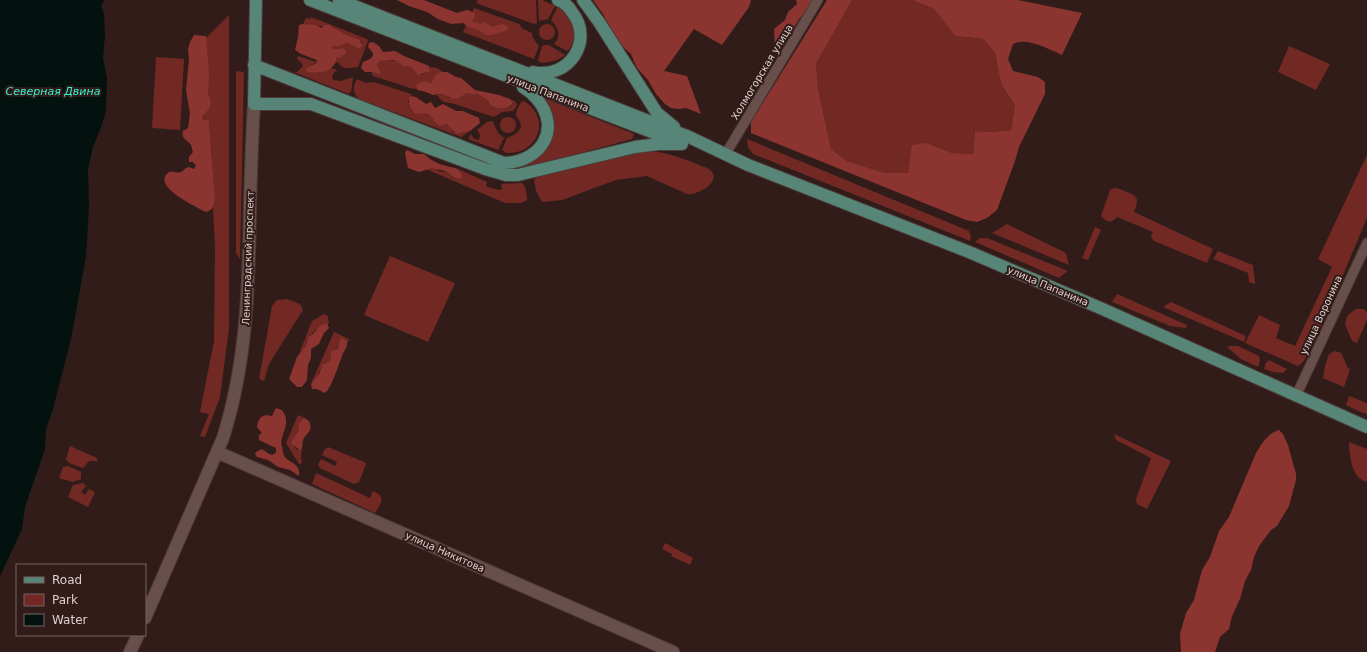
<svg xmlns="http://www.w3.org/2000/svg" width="1367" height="652" viewBox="0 0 1367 652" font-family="'DejaVu Sans',sans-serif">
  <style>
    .green { fill: #722924 }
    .forest { fill: #8c3530 }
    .water { fill: #03120e }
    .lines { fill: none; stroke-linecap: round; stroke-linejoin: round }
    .street-casing { stroke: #4c3b39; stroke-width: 11 }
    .secondary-casing { stroke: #4c3b39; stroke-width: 14 }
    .primary-casing { stroke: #4c3b39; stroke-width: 14 }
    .street { stroke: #684f4c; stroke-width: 9 }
    .secondary { stroke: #684f4c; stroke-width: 12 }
    .primary { stroke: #578577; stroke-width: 12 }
    .labels { text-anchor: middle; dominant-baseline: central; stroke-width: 4; stroke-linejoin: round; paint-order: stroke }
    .street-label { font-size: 10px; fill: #dfd0ce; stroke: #311c1a }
    .water-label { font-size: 11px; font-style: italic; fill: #36eecb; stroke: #311c1a }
  </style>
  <rect width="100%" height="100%" fill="#311c1a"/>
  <path class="green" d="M478 0H536L537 23 534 24 476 3Z
    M538 0H542L555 6 548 19 539 21Z
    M852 0H912L934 9 955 36 983 39 995 53 1001 84 1015 105 1011 130 990 132 975 131 973 154 952 153 927 143 910 161 908 173H885L847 161 831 149 818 89 816 64Z
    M558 7C563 10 568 13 571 18 576 27 576 45 567 51L554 44C562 36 558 27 551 20L557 8Z
    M474 8 519 24 523 29 532 33 533 38 539 46 534 59 463 32Z
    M229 15V328L220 397 205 437 200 436 209 414 200 412 214 341 215 248 213 208 215 202 209 121 207 119 203 120 202 116 210 102 208 91 206 38Z
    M311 17 367 39 368 41 358 67C350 68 343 71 338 62L335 63 337 57 340 58 346 54V49L342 48 334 49 332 47 347 43 356 48 362 42 361 41 347 35 331 26C321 27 313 25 303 24L306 18 311 19Z
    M539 32a8 8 0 1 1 16 0a8 8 0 1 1-16 0Z
    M544 45H549L565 55C558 61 550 62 541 63L538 60 542 46Z
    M1289 46 1330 64 1316 90 1278 72Z
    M298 56 316 62 306 68 308 72H322L331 68 337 70C334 73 331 75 333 80L341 81 353 77 351 92 349 94 294 72H297L303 66 301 62 297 59Z
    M156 57 184 59 180 130 152 128Z
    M384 60 396 61 404 66 411 67 421 75 430 69V67L437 68 443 72 431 83C425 81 417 81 416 89L410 88 373 76 371 72 378 74 380 71 377 65 380 61Z
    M236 71 244 72 240 259 236 253Z
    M357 79 366 83 374 82 411 94 412 96H410L408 101 412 112 416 114C433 109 430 118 440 126L447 124 453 132 458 134 470 131 461 137 359 99C352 93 353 86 357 79Z
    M466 93 473 95 478 94 488 101 489 104C496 107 504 109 511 107L513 103 511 100 515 101 517 105 513 111 502 112 494 117 455 104 444 102 441 100 437 95 442 94 450 98Z
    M546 99 634 134 632 139 522 169H516V167C527 165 545 157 548 145 550 139 546 109 545 101Z
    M524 101C552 118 538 155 506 153L502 150 507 138C515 135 525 130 519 120 518 117 516 117 516 114 516 110 520 105 521 102Z
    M500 125a8 8 0 1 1 16 0a8 8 0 1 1-16 0Z
    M491 121 493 122 498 133 504 138 498 150 468 139 471 134 474 139 479 140 480 135 477 130 487 122Z
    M747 139 969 231 971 236 970 241 753 154 748 147Z
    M636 151C662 149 684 159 707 168 726 179 699 196 687 194L647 176 616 180 562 200 542 202 536 191 534 181 536 177Z
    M1367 155V218L1315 341 1303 362 1298 366 1245 343 1259 315 1280 325 1276 338 1295 346 1332 267 1318 259Z
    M432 168 438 171 446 172 453 178 457 179 462 174 456 168 487 182 486 185 487 187 499 190 502 189 501 184 522 183C526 187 527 194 527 200L521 203H505L426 169Z
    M1114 188C1118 188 1122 190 1127 192 1140 197 1138 200 1134 212L1213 249 1207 263 1154 241 1151 237 1153 232 1117 217C1111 224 1106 222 1101 216L1110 190Z
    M1007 224 1066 253 1069 265 992 233Z
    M1095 227 1101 230 1088 260 1082 258Z
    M980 238H987L1068 271 1059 278 975 242Z
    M1218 251 1253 265 1255 284 1249 282 1248 273 1213 259Z
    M390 256 455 283 428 342 364 315Z
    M1117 294 1187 325 1186 328 1170 326 1112 302Z
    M287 299 300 304 303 310 269 364 264 381 259 379 272 306 277 300Z
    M1171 302 1246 336 1244 342 1163 307Z
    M1356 309H1364L1367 312V320L1357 343 1352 341 1345 324 1347 316Z
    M323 314 328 316 329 324 327 322C318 325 314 333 306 339V346L299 354 312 321 316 319Z
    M334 332 349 339 348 343 346 340 340 339 338 347 331 351 330 361 324 363 315 380 311 384Z
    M1231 346H1238L1259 356 1260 361 1258 367 1241 359 1227 347Z
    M1335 351 1341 353 1348 368 1350 369 1344 387 1323 378 1325 366 1329 354Z
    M1269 360 1287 369 1283 373 1273 372 1264 369 1266 363Z
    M1349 396 1367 403V414L1360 412 1346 405Z
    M298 415 305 418C298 424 298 434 291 442L297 450 302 448 301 457 302 463 299 464 286 443Z
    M1114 434 1171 461 1147 509 1137 504 1136 499 1151 458 1116 440Z
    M1349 442 1367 449V482C1364 481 1360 479 1358 477 1351 469 1349 452 1349 442Z
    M70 446 97 458 98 461H89L83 468 69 463 66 459Z
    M328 447 364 462 366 464 359 482 354 484 320 468 318 465 321 459 335 466 337 462 322 455 325 449Z
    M68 466 81 472V479L73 482 59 478 63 467Z
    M316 473 370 498 373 491C387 497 381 502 375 513L312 484Z
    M83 483 86 486 81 492 85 495 89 489 95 492 88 507 68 497 73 485Z
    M665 543 693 558 690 565 671 556 672 554 662 549Z"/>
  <path class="forest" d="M397 0H424L457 13 467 10 475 13V16L472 21 473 23 475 22 480 24 484 22C496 30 491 26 503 24L508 27V30L492 35H487L476 29 468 27 463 23 451 24 438 19 427 12 409 6Z
    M593 0H751L749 7 722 45 694 29 664 71 687 76 701 114 686 108 680 109 671 108 665 104 656 94 648 80 637 68 631 54 622 46 609 26 603 14Z
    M796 0H815L800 18 786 40 775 50 774 29 785 20 788 12 797 4Z
    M827 0H852L816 64 818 89 831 149 847 161 885 173H908L912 145 927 143 952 153 973 154 975 131 990 132 1011 130 1015 105 1001 84 995 53 983 39 955 36 934 9 912 0H1018L1082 13 1062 55C1048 49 1027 37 1013 44L1008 59 1013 71 1038 77 1045 82V94L1019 147 1015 161 997 210 987 218 977 222 966 220 751 133V122Z
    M303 24 316 25 322 28 324 25H329L347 35 360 40 362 46 359 49 347 43 339 46H334L332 47 334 49 343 48 346 50V54L340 58 337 57C336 60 336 63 333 66 328 73 316 73 307 72L306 68 316 63 317 60 301 54 295 50 298 37 299 25Z
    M194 35 206 36 209 73 208 91 211 104 208 110 202 116 203 120 209 119V121L215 200C214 206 213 210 206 212 198 208 151 186 168 173 172 170 176 174 181 172 183 171 185 168 189 167L194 169 196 166 193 162H189V157L193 152C192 150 192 147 191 145 187 139 181 140 183 131L188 128 190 114 186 90 189 60 188 49 190 42Z
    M373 42 379 46 383 52 395 51 404 56 429 66 430 71 418 75 411 67 403 66 396 61 393 60 380 61 377 65 380 71V74H378L372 72H365L361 68 363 62 370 59 373 56V53L368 47 369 43Z
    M441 72H447L456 77 461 78 475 90 499 95 510 99 513 102C512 111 493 108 490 105 489 104 489 103 489 102 486 99 481 96 478 94L473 95 466 93 459 98 453 99 442 94 433 95 426 92 417 90 416 86C420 80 425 81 431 83L436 75Z
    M411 96 416 97 426 104 431 102 435 108 443 104 456 111H463L479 118 480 123 470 131 457 134 451 129 447 124 440 126C427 116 436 111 415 114 411 111 408 103 409 97Z
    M407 150 415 154H424C433 163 444 166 456 168L462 174V178C453 181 451 174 445 171 440 169 438 171 432 168L419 172 408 168 405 153Z
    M327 322 329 328 324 333 319 344 311 349V358L308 365 307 380 302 387H297L289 379 297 357 306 346 307 338 314 333 319 326Z
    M342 338 347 341C348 348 344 350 342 356 339 364 331 389 325 393L317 389H312L311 384 319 374 323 364 330 361 331 351 338 348 340 339Z
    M276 408 282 410C293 425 278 435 282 447 283 450 283 455 285 457 289 463 301 463 299 476L290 470 278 467 268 460 257 457 255 454 256 452 262 449C267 452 271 458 276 452V448L259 440V435L262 433 257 427 258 422 261 417 266 415 272 416Z
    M304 418 309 421C313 430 309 431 304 438 302 441 303 445 302 448L299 450 295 446 292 445 291 442 298 431 299 424Z
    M1279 430 1283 434 1288 445 1296 474V480L1289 506 1277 526 1271 530 1259 546 1254 557 1251 570 1245 581 1240 599 1232 616 1229 629 1220 637 1215 652H1181L1180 634 1186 613 1194 600 1202 570 1210 557 1219 531 1229 517 1256 453C1262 443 1268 433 1279 430Z"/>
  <path class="water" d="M0 0H104L101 6 104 14 105 35 103 58 107 78 106 110 102 125 93 147 88 169 89 208 86 256 71 339 53 409 46 429 45 449 25 507 22 529 0 576Z"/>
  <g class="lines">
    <defs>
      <path id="street" d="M725 155 818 0
        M1296 396 1367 243"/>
      <path id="secondary" d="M217 452 673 652
        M145 618 223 438C247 362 249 284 250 204 251 171 252 138 254 104
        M130 652 138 635"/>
      <path id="primary" d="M256 0 254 104H311L485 169 506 175H518L635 147 658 144H682
        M310 0 675 141
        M339 0 687 136 748 165 969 252 1098 307 1367 427
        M583 0 599 22 657 113 674 127
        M254 65 504 163C541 162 562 129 537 99 533 94 528 90 523 87
        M533 72C568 80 595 41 572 12 569 7 564 2 558 0"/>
    </defs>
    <use href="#street" class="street-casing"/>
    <use href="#secondary" class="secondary-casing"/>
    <use href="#primary" class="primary-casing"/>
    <use href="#street" class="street"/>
    <use href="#secondary" class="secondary"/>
    <use href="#primary" class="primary"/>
  </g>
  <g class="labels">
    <g class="street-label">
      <text transform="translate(762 72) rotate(-59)">Холмогорская улица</text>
      <text transform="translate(548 93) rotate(21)">улица Папанина</text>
      <text transform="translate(248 258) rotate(-88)">Ленинградский проспект</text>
      <text transform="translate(1048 286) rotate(23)">улица Папанина</text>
      <text transform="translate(1321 315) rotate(-65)">улица Воронина</text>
      <text transform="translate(445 552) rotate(24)">улица Никитова</text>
    </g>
    <g class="water-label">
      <text x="53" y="91">Северная Двина</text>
    </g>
  </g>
  <rect x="16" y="564" width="130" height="72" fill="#311c1a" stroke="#776462"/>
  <rect x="24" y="577" width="20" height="6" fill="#578577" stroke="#776462"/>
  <text x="52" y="584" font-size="12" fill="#dfd0ce">Road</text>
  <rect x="24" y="594" width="20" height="12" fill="#722924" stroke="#776462"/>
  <text x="52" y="604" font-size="12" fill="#dfd0ce">Park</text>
  <rect x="24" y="614" width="20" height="12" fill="#03120e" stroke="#776462"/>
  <text x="52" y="624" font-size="12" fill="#dfd0ce">Water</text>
</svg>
